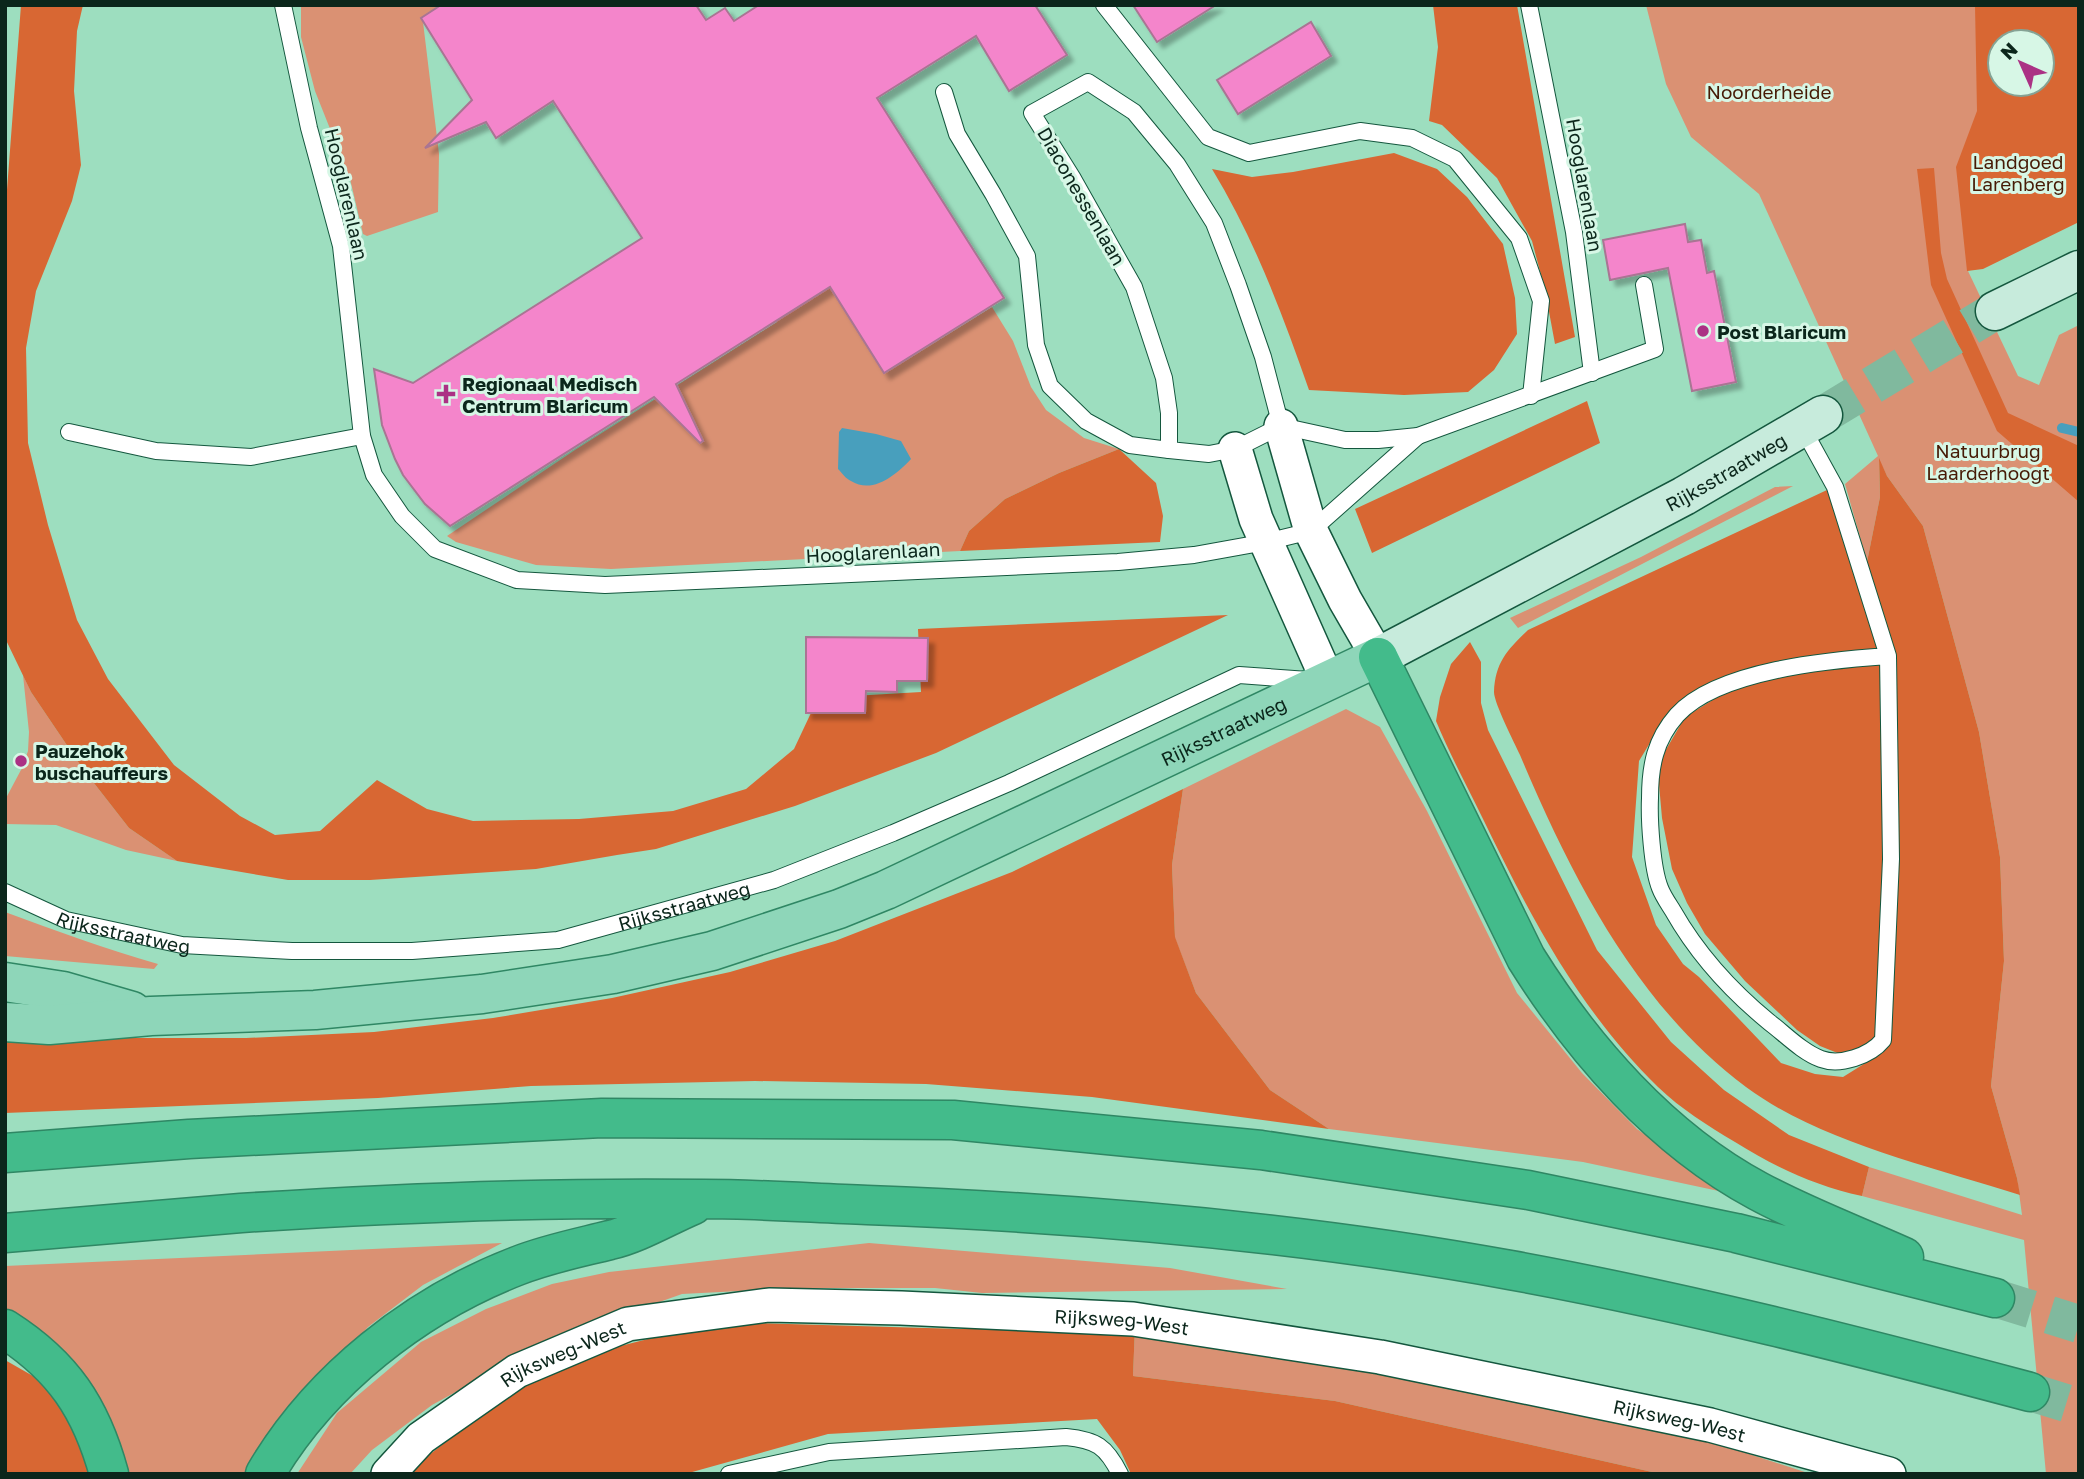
<svg xmlns="http://www.w3.org/2000/svg" width="2084" height="1479" viewBox="0 0 2084 1479" font-family="'Golos Text',sans-serif">
  <style>
    .green { fill: #da9173; fill-rule: evenodd }
    .forest { fill: #d86733; fill-rule: evenodd }
    .water { fill: #489fbd }
    .lines { fill: none; stroke-linecap: round; stroke-linejoin: round }
    .stream { stroke: #489fbd; stroke-width: 10 }
    .building { fill: #f485cb; stroke: #a97493; stroke-width: 2; filter: url(#shadow) }
    .secondary-tunnel { stroke: #80b99e; stroke-width: 38; stroke-dasharray: 38 19; stroke-linecap: butt }
    .highway-tunnel { stroke: #80b99e; stroke-width: 38; stroke-dasharray: 38 19; stroke-linecap: butt }
    .lane-casing { stroke: #14573e; stroke-width: 18 }
    .street-casing { stroke: #14573e; stroke-width: 36 }
    .secondary-casing { stroke: #14573e; stroke-width: 41 }
    .primary-casing { stroke: #2f8764; stroke-width: 41 }
    .highway-casing { stroke: #2f8764; stroke-width: 41 }
    .lane { stroke: #fff; stroke-width: 16 }
    .street { stroke: #fff; stroke-width: 33 }
    .secondary { stroke: #c7ebdc; stroke-width: 38 }
    .primary { stroke: #8ed6b9; stroke-width: 38 }
    .highway { stroke: #43bb8b; stroke-width: 38 }
    .poi-dot { fill: #ab3184; stroke: #d7f7e6; stroke-width: 2.5 }
    .labels { text-anchor: middle; dominant-baseline: central; stroke-width: 6; stroke-linejoin: round; paint-order: stroke }
    .park-label { font-size: 19px; fill: #461a05; stroke: #d7f7e6 }
    .street-label { font-size: 19px; fill: #0b261b; stroke: #d7f7e6 }
    .poi-label { font-size: 19px; font-weight: bold; fill: #0b261b; stroke: #d7f7e6; text-anchor: start }
  </style>
  <defs>
    <filter id="shadow"><feDropShadow dx="6" dy="6" stdDeviation="2" flood-color="#0004"/></filter>
  </defs>
  <rect width="100%" height="100%" fill="#9ddebf"/>
  <path class="green" d="M301 5H449L423 22 439 154 438 212 367 236 363 234 350 179 315 91 301 37Z
    M1646 5H2079V220L1968 271 2018 376 2039 385 2059 335 2079 325V1474H2046L2024 1240 1862 1196 1869 1167 2022 1215 2017 1178 1991 1086 2004 961 2000 857 1979 732 1923 526 1887 476 1879 460 1880 497 1867 562 1845 484 1878 456 1759 194 1691 137 1666 84ZM2000 42H2042V84H2000Z
    M813 257 887 372 992 307 1013 341 1031 387 1046 410 1084 438 1119 449 1059 473 1005 499 969 531 960 551 611 569 536 565 456 542 447 536 575 450 777 322 758 292Z
    M1793 486 1518 628 1510 618 1641 557 1775 487Z
    M23 675 31 692 83 769 129 828 177 861 126 850 56 825 5 824V800L22 768 28 751 29 732Z
    M1346 709 1380 727 1427 811 1517 993 1582 1073 1637 1129 1728 1193 1583 1162 1329 1129 1270 1090 1196 993 1175 938 1172 865 1183 789Z
    M5 912C56 931 106 949 158 964L154 969 5 956Z
    M502 1243 423 1285 368 1327 293 1412 253 1474H127L5 1313V1266Z
    M869 1243 1170 1268 1287 1289 982 1293 935 1288H795L682 1294 547 1342 432 1405 372 1450 350 1474H297L337 1413 421 1342 486 1309 552 1284 609 1272Z
    M1135 1326 1678 1431 1811 1474H1661L1335 1401 1133 1376Z"/>
  <path class="forest" d="M21 5H83L77 31 74 91 81 165 72 201 36 291 26 348 28 443 48 525 77 620 108 679 174 765 240 816 275 835 320 831 377 780 427 809 473 821 579 819 673 811 746 789 794 749 818 698 921 692 918 629 1228 615 936 753 795 806 656 849 617 855 536 869 370 880H288L177 861 129 828 83 769 31 692 5 638V216Z
    M1433 5H1517L1575 337 1555 344 1545 290 1532 241 1497 178 1442 125 1429 121 1438 47Z
    M1975 5H2079V222L1983 269 1967 271 1956 167 1977 111ZM2000 42H2042V84H2000Z
    M1394 153 1437 169 1467 197 1503 244 1515 298 1517 334 1494 370 1468 392 1404 395 1309 390C1282 313 1255 240 1212 169L1252 177 1293 172Z
    M1934 168 1941 253 1947 279 2008 413 2079 446V502L1997 431 1931 285 1917 169Z
    M1587 401 1600 443 1372 553 1355 509Z
    M1119 449 1156 483 1163 516 1160 542 960 551 969 531 1005 499 1059 473Z
    M1879 458 1887 476 1923 526 1979 732 2000 857 2004 961 1991 1086 2017 1178 2020 1195C1933 1167 1820 1142 1746 1087 1637 1006 1572 878 1520 755 1514 742 1494 703 1494 692 1495 662 1508 649 1528 630L1827 490 1848 545 1881 653H1828L1731 675 1690 697 1668 713 1639 761 1632 857 1656 925 1683 964 1699 977 1781 1063 1815 1074 1843 1077 1883 1052 1887 1045 1892 655 1867 562 1880 497Z
    M1470 642 1481 662V703L1488 730 1597 950 1671 1042 1724 1090 1789 1135 1869 1167 1862 1196C1815 1186 1775 1167 1735 1142 1708 1126 1681 1109 1658 1087 1580 1011 1531 918 1484 821 1468 788 1450 755 1436 721L1440 697 1451 664Z
    M1883 662 1885 834 1876 1043 1840 1054 1820 1046 1797 1030 1745 981 1705 934 1687 903 1672 869 1662 818 1658 773 1664 753 1685 717 1737 685 1832 665Z
    M1183 789 1172 865 1175 937 1196 993 1270 1090 1329 1129 1092 1097 926 1084 755 1081 531 1086 378 1098 5 1113V1033L86 1038H246L374 1032 493 1018 612 998 730 972 835 941 1012 872Z
    M715 1322 961 1329 1135 1326 1133 1376 1335 1401 1661 1474H1131L1120 1450 1097 1419 828 1434 685 1474H409L420 1462 502 1398 581 1356Z
    M5 1360 54 1388 95 1474H5Z"/>
  <path class="water" d="M842 428 876 434 901 441 911 459C897 474 873 495 851 481 846 479 842 473 838 469L839 432Z"/>
  <g class="lines">
    <path class="stream" d="M2062 428 2079 432"/>
  </g>
  <path class="building" d="M441 5H696L706 20 725 8 734 21 759 5H1035L1067 55 1009 91 976 36 877 98 1004 298 884 373 830 287 676 384 703 441 700 443 654 397 450 526 425 504 403 475 395 459 382 425 374 369 413 383 642 238 553 101 496 138 486 122 425 148 472 100 421 18Z
    M1133 5H1216L1157 42Z
    M1311 22 1331 56 1238 114 1217 80Z
    M1685 224 1688 242 1701 240 1707 273 1714 271 1736 382 1692 391 1668 268 1610 280 1603 240Z
    M806 637 928 638 927 681H897V692L866 691 865 713H806Z"/>
  <g class="lines">
    <path class="secondary-tunnel" d="M1823 415 1995 311"/>
    <path class="highway-tunnel" d="M1995 1298 2079 1324
      M2030 1392 2079 1407"/>
    <defs>
      <g id="lane">
        <path d="M283 5 309 128 341 246 362 436 374 475 402 516 435 549 517 580 605 585 1118 562 1194 555 1266 542 1311 531 1418 436"/>
        <path d="M1104 5 1208 137 1249 153 1360 131 1412 138 1455 159 1519 238 1541 301 1531 396"/>
        <path d="M1529 5 1574 232 1592 373"/>
        <path d="M1088 82 1134 112 1177 164 1214 223 1238 285 1263 357 1281 426 1235 449 1209 454 1169 450V413L1164 378 1134 287 1072 177 1032 113Z"/>
        <path d="M944 92 957 134 993 194 1027 256 1036 345 1050 386 1086 421 1130 445 1169 450"/>
        <path d="M1281 426 1345 440H1378L1418 436 1655 349 1644 285"/>
        <path d="M1802 427 1835 487 1888 656 1891 859 1883 1040C1870 1056 1840 1066 1821 1059 1802 1052 1785 1034 1769 1022 1730 990 1698 955 1673 911 1668 903 1663 896 1660 888 1652 868 1649 820 1650 798 1650 766 1655 740 1677 715 1718 670 1830 660 1888 656"/>
        <path d="M69 432 156 451 251 457 362 436"/>
        <path id="s1" d="M5 892 66 920 182 945 292 951H412L558 940 774 880 893 833 1009 783 1239 675 1308 680"/>
        <path d="M729 1474 829 1452 1066 1437C1096 1440 1106 1446 1120 1474"/>
      </g>
      <g id="street">
        <path d="M1281 426 1311 531 1345 600 1378 657"/>
        <path d="M1235 449 1256 519 1328 681"/>
        <path id="s2" d="M388 1474 421 1438 517 1371 628 1324 769 1305 901 1308 1133 1319 1380 1357 1710 1425 1889 1474"/>
      </g>
      <g id="secondary">
        <path d="M1995 311 2079 270"/>
        <path id="s3" d="M1378 657 1684 496 1823 415"/>
      </g>
      <g id="primary">
        <path d="M5 982 63 991 132 1011"/>
        <path id="s4" d="M5 1022 49 1025 151 1016 315 1010 482 994 613 974 712 951 839 909 886 890 1378 657"/>
      </g>
      <path id="highway" d="M1378 657 1526 958C1583 1049 1661 1139 1758 1191 1804 1216 1855 1235 1904 1257
        M5 1153 189 1139 602 1118 953 1120 1261 1150 1528 1190 1736 1233 1995 1298
        M5 1233C84 1227 162 1219 241 1213 394 1203 549 1197 703 1199 757 1199 812 1203 867 1205 1083 1213 1298 1231 1510 1270 1686 1302 1858 1346 2030 1392
        M5 1329C63 1366 91 1408 109 1474
        M265 1474C320 1380 416 1305 517 1266 547 1254 578 1248 610 1240 637 1234 667 1216 693 1205"/>
    </defs>
    <use href="#lane" class="lane-casing"/>
    <use href="#street" class="street-casing"/>
    <use href="#secondary" class="secondary-casing"/>
    <use href="#primary" class="primary-casing"/>
    <use href="#highway" class="highway-casing"/>
    <use href="#lane" class="lane"/>
    <use href="#street" class="street"/>
    <use href="#secondary" class="secondary"/>
    <use href="#primary" class="primary"/>
    <use href="#highway" class="highway"/>
  </g>
  <g class="poi-dot">
    <circle cx="1703" cy="331" r="7"/>
    <path d="M442.5 383.5h7v7h7v7h-7v7h-7v-7h-7v-7h7z"/>
    <circle cx="21" cy="761" r="7"/>
  </g>
  <g class="labels">
    <g class="park-label">
      <text x="1769" y="91">Noorderheide</text>
      <text x="2018" y="161">Landgoed<tspan x="2018" dy="22">Larenberg</tspan></text>
      <text x="1988" y="450">Natuurbrug<tspan x="1988" dy="22">Laarderhoogt</tspan></text>
    </g>
    <g class="street-label">
      <text transform="translate(1585 185) rotate(80)">Hooglarenlaan</text>
      <text transform="translate(347 194) rotate(77)">Hooglarenlaan</text>
      <text transform="translate(1082 196) rotate(60)">Diaconessenlaan</text>
      <text stroke="none"><textPath href="#s3" startOffset="394">Rijksstraatweg</textPath></text>
      <text transform="translate(873 552) rotate(-3)">Hooglarenlaan</text>
      <text stroke="none"><textPath href="#s4" startOffset="1270">Rijksstraatweg</textPath></text>
      <text stroke="none"><textPath href="#s1" startOffset="693">Rijksstraatweg</textPath></text>
      <text stroke="none"><textPath href="#s1" startOffset="126">Rijksstraatweg</textPath></text>
      <text stroke="none"><textPath href="#s2" startOffset="782">Rijksweg-West</textPath></text>
      <text stroke="none"><textPath href="#s2" startOffset="215">Rijksweg-West</textPath></text>
      <text stroke="none"><textPath href="#s2" startOffset="1349">Rijksweg-West</textPath></text>
    </g>
    <g class="poi-label">
      <text x="1717" y="331">Post Blaricum</text>
      <text x="462" y="383">Regionaal Medisch<tspan x="462" dy="22">Centrum Blaricum</tspan></text>
      <text x="35" y="750">Pauzehok<tspan x="35" dy="22">buschauffeurs</tspan></text>
    </g>
  </g>
  <rect width="2084" height="1479" fill="none" stroke="#0b261b" stroke-width="14"/>
  <g transform="translate(2021 63) rotate(315)"><circle r="33" fill="#d7f7e6" stroke="#85a395" stroke-width="2"/>
  <path d="M0-5L12 26L0 18L-12 26Z" fill="#ab3184"/>
  <text y="-10" font-size="19" font-weight="bold" text-anchor="middle" fill="#0b261b">N</text>
  </g>
</svg>
